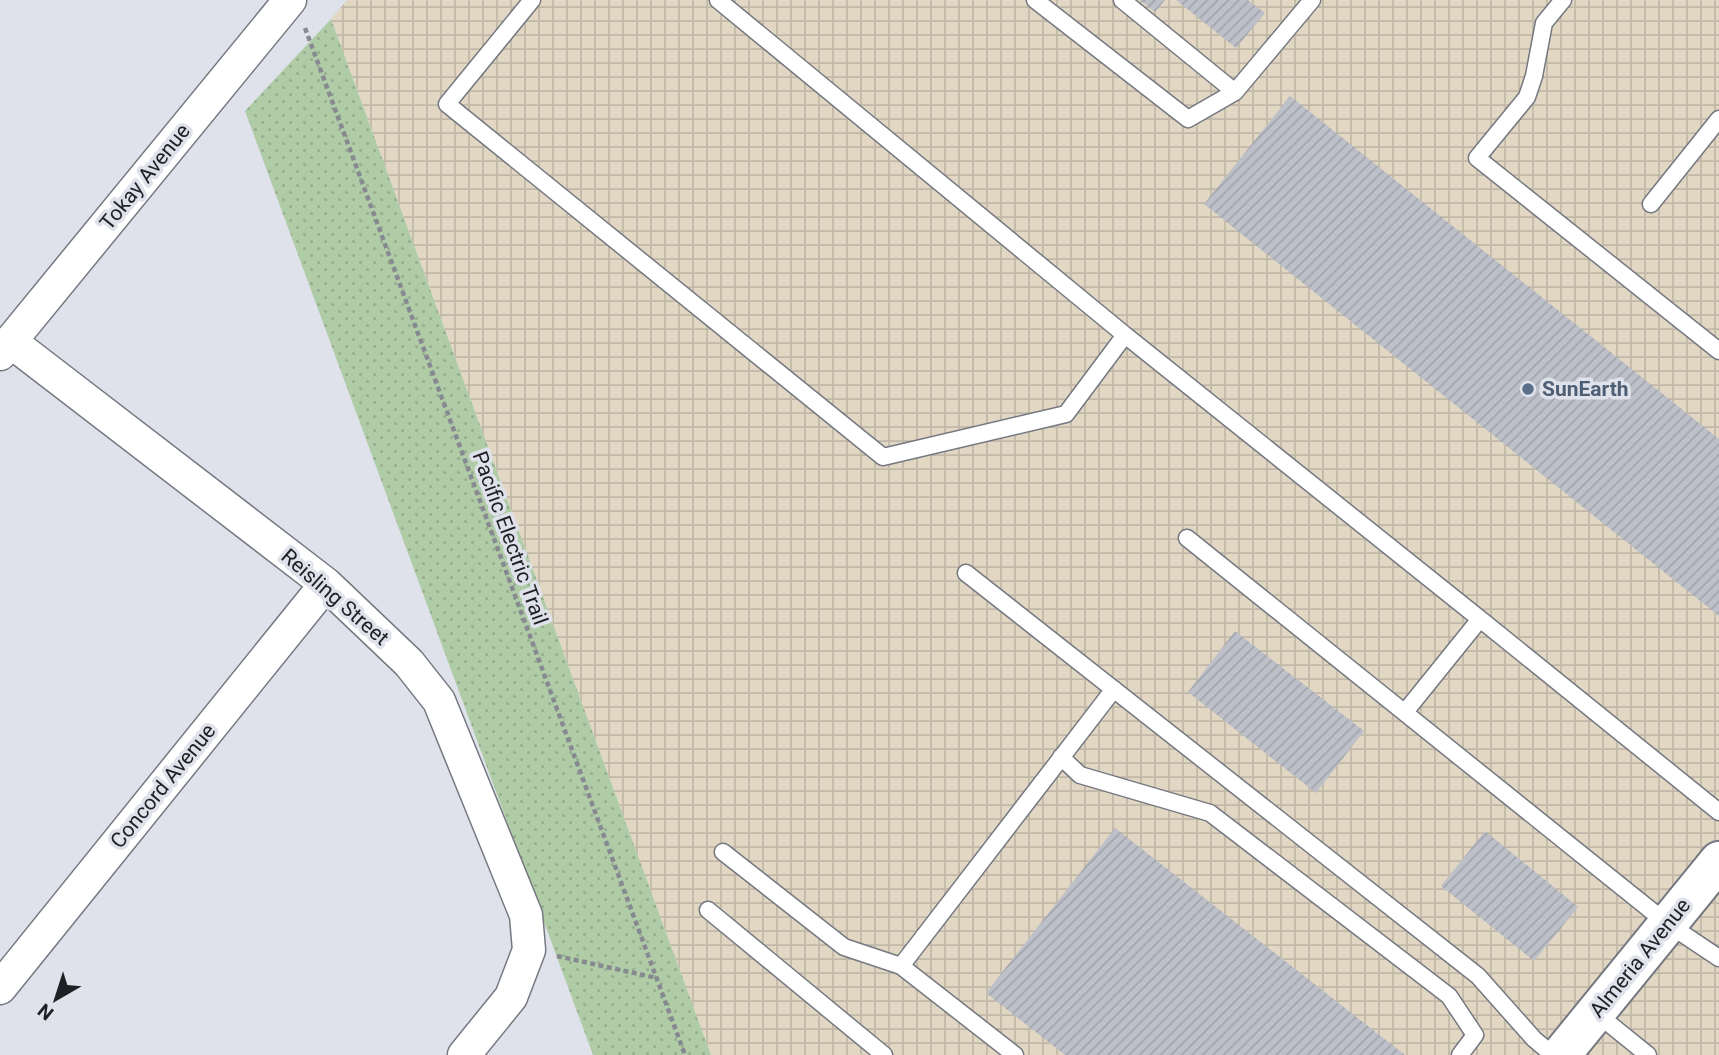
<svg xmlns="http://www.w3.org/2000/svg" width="1719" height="1055" viewBox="0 0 1719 1055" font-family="Roboto,sans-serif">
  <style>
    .industrial { fill: url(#industrial-grid) }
    .park { fill: url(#park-dots) }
    .building { fill: url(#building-hatch) }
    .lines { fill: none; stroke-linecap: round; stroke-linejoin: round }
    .lane-casing { stroke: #757881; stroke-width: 19 }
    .street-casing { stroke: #757881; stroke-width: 35 }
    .secondary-casing { stroke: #757881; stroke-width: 42 }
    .path { stroke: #878990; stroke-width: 4.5; stroke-dasharray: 5 3.5; stroke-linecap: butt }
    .lane { stroke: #fff; stroke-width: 16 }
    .street { stroke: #fff; stroke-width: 32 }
    .secondary { stroke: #fff; stroke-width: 38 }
    .service-dot { fill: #5c6f8a; stroke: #dfe2eb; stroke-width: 2.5 }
    .labels { text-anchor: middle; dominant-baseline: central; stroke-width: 7; stroke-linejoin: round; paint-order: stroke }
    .street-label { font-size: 21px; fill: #1f2024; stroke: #dfe2eb }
    .service-label { font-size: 21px; font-weight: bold; fill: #4e5e75; stroke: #dfe2eb; text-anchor: start }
  </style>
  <defs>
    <pattern id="industrial-grid" width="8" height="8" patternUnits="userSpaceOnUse" patternTransform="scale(1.75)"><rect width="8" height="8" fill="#e2d7c3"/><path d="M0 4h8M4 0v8" fill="none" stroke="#c1b8a7"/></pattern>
    <pattern id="park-dots" width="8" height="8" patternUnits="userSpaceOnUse" patternTransform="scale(1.75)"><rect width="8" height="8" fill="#b0cca7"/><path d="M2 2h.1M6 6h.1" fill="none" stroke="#97af90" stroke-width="1.8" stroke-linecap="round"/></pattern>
    <pattern id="building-hatch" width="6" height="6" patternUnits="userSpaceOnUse" patternTransform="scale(1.75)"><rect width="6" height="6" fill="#bdc0c9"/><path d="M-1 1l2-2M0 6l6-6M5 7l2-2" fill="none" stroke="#a2a5ac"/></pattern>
  </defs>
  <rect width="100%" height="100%" fill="#dfe2eb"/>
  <path class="industrial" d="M347 0H1719V1055H711L331 19Z"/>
  <path class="park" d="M331 19 711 1055H593L245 111Z"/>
  <path class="building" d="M1140 0H1165L1155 12Z
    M1176 0H1248L1265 13 1236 48Z
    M1290 96 1719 439V616L1204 204Z
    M1235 631 1364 731 1316 793 1188 692Z
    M1115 828 1405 1055H1065L986 993Z
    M1485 831 1578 907 1534 961 1441 886Z"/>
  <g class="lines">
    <defs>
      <path id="lane" d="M532 0 447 104 883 457 1066 414 1125 335 718 0
        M1035 0 1188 119 1235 92 1312 0
        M1122 0 1235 92
        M1563 0 1544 23 1534 76 1527 97 1477 158 1719 351
        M1651 204 1719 119
        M1125 335 1480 619
        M1187 538 1668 924 1719 958
        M966 573 1478 976 1534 1039 1553 1055
        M1405 712 1480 619 1719 812
        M1061 757 1080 775 1210 813 1449 996 1475 1035 1460 1055
        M723 852 844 947 901 966 1015 1055
        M708 910 884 1055
        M901 966 1114 689
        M1596 1013 1648 1055"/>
      <path id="street" d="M10 341 326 584 409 663 439 701 526 915 529 950 511 997 464 1055
        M0 354 290 0
        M0 988 326 584"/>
      <path id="secondary" d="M1561 1055 1719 861"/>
    </defs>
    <use href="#lane" class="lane-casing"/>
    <use href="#street" class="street-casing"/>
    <use href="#secondary" class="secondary-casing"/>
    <path class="path" d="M305 28 685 1055
      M557 956 657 978"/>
    <use href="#lane" class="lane"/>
    <use href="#street" class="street"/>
    <use href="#secondary" class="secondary"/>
  </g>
  <circle class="service-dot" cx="1528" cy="389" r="7"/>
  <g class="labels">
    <g class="street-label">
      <text transform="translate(145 177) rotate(-51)">Tokay Avenue</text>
      <text transform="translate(510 538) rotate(70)">Pacific Electric Trail</text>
      <text transform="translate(335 597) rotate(41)">Reisling Street</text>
      <text transform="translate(163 786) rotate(-51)">Concord Avenue</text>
      <text transform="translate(1640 958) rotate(-51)">Almeria Avenue</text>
    </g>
    <g class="service-label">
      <text x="1542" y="389">SunEarth</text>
    </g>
  </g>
  <g transform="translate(56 999) rotate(219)" stroke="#dfe2eb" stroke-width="5" paint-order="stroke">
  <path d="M0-5L12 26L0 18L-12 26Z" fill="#1f2024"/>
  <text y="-10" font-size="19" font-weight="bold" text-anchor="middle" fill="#1f2024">N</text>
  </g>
</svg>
